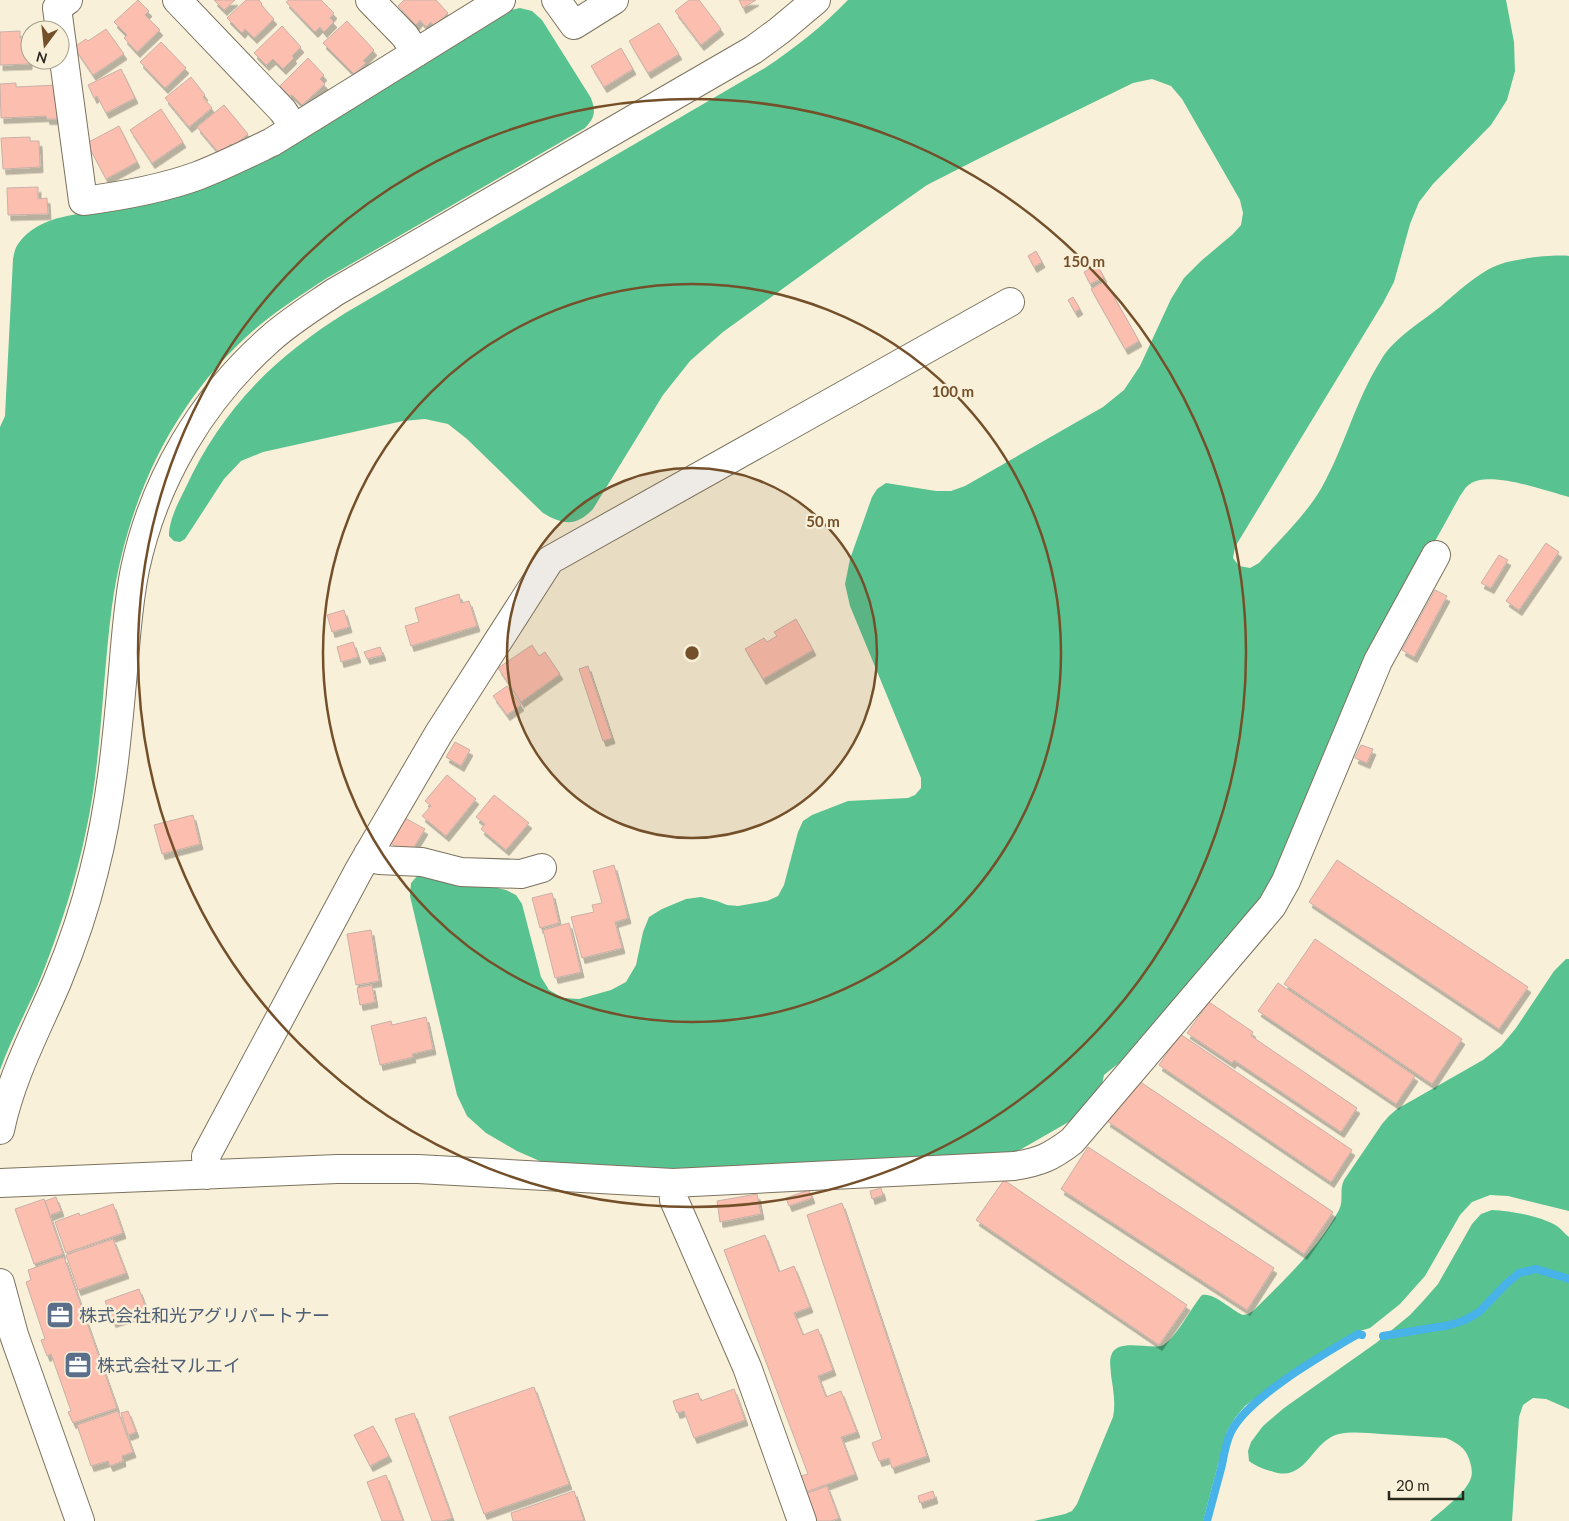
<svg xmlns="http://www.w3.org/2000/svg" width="1569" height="1521" viewBox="0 0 1569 1521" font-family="Lato,'Noto Sans JP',sans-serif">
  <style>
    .forest { fill: #58c290 }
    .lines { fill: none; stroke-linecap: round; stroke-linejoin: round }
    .stream { stroke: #47b3e8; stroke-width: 8 }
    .building { fill: #fcbfaf; stroke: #c9b0a8; filter: url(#shadow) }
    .minor-casing { stroke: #7c735f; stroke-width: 30 }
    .tertiary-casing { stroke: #7c735f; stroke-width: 30 }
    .minor { stroke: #fff; stroke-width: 28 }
    .tertiary { stroke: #fff; stroke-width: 28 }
    .ring { fill: none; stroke: #74502a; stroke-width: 2.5 }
    .labels { text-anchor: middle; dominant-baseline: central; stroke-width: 4.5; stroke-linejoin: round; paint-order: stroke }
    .service-label { font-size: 18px; fill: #4e5e75; stroke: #f9f0d9; text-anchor: start }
    .centre { fill: #74502a; stroke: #f9f0d9; stroke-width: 2.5 }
    .ring-label { font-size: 15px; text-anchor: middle; font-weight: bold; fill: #74502a; stroke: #f9f0d9; stroke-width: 4.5; stroke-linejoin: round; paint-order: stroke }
  </style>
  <defs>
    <filter id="shadow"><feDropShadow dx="3" dy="5.5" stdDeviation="0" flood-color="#0004"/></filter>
  </defs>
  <rect width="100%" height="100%" fill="#f9f0d9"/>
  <path class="forest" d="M848 0H1506L1514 42 1515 71 1507 100 1491 125 1433 184 1419 202 1410 224 1394 282 1383 303 1235 547 1233 558 1239 566 1250 568 1259 563C1281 538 1306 515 1322 487 1345 446 1356 399 1381 360 1393 339 1421 322 1440 307 1455 294 1479 272 1498 265 1511 259 1554 254 1569 256V497C1546 491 1490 470 1470 484 1466 486 1463 492 1460 496L1371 657 1279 878 1139 1047 1104 1075 1101 1089 1079 1116 1018 1151 1004 1157 673 1176 549 1165 517 1151 486 1133 467 1116 457 1095 410 896 411 883 419 874 433 873 506 890 516 895 522 904 541 977 549 990 563 998 579 999 611 990 626 982 636 965 643 932 649 917 662 909 686 899 701 897 717 901 727 905 738 906 767 901 778 896 784 885 798 832 803 821 812 815 848 801 908 798 915 795 921 788V778L850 606 845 584 850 559 872 497 877 489 886 483 936 491H951L965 486 1103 407 1124 390 1140 366 1171 299 1184 278 1201 261 1233 234 1241 225 1243 213 1240 200 1182 99 1171 86 1152 79 1133 83 982 157 927 185 876 221 723 332 690 361 663 395 593 509C576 527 563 525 543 513L467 439 448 424 425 419 403 421 263 452 241 461 224 479 185 539 180 542 174 541 169 536C169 520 178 503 185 489 222 409 273 358 347 312L765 68C795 48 823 26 848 0Z
    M520 8 532 11 542 20 591 98C596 112 595 117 585 128L327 278C304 293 282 307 261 324 176 395 127 497 112 606 102 681 102 757 86 831 76 879 61 926 43 972 30 1005 12 1036 0 1070V427L5 416 13 259C14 254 15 248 18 244 40 213 83 214 116 210L507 11Z
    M1566 959H1569V1211L1508 1196 1490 1195 1472 1202 1460 1215 1425 1276 1400 1304 1370 1328 1353 1333 1293 1370 1245 1406 1235 1418 1227 1431 1203 1521H1034L1065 1514 1072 1511 1077 1504 1113 1417C1116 1403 1113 1389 1111 1375 1111 1369 1109 1362 1111 1356 1116 1338 1147 1349 1161 1346 1174 1342 1192 1306 1202 1295 1214 1292 1231 1310 1243 1315L1248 1314 1253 1311C1283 1281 1318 1249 1339 1210 1344 1200 1339 1190 1344 1180L1382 1124 1389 1116 1397 1109 1483 1060 1501 1046 1516 1028 1554 971Z
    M1492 1210C1511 1211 1540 1216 1557 1226 1561 1229 1565 1234 1569 1237V1409L1546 1399 1533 1398 1523 1405 1519 1417 1512 1521H1430C1442 1510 1466 1493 1471 1478 1473 1472 1471 1464 1469 1459 1465 1447 1457 1443 1446 1438 1425 1437 1403 1435 1381 1434 1367 1433 1353 1431 1339 1434 1312 1440 1307 1482 1274 1472 1264 1469 1257 1467 1249 1461L1248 1451 1251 1442 1263 1426 1284 1408 1376 1343 1410 1315 1424 1300 1438 1284 1472 1224 1481 1214Z"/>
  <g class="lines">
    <path class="stream" d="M1383 1336 1450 1325 1465 1320 1479 1312 1506 1284 1519 1273 1536 1269 1569 1279
      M1207 1521C1212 1502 1217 1484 1222 1465 1224 1454 1226 1442 1231 1432 1248 1397 1324 1354 1358 1334L1362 1335"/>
  </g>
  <path class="building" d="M138 0 149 11 145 15 160 30 137 52 124 38 127 35 114 22Z
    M214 0H235L224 10Z
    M246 0H259L262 4 261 5 274 19 254 38 245 29 242 33 227 18Z
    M289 0H321L334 13 330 18 334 22 324 32 320 27 315 32 286 2Z
    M404 0H436L448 13 434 26 431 22 426 27 420 20 416 25 398 6Z
    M689 0H699L721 29 701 45 675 11Z
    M739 0H756L743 8Z
    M347 21 374 50 363 61 366 63 354 74 323 43Z
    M659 23 679 54 648 73 629 41Z
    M282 26 301 47 292 56 294 58 283 69 273 59 266 65 254 53Z
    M106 29 124 54 93 75 74 47 86 39 88 41Z
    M20 31V38L30 37 29 64 0 65V32Z
    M161 42 186 68 165 88 140 62Z
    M621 48 633 69 604 87 591 66Z
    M308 58 324 75 320 79 325 84 302 105 292 95 290 96 280 86Z
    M121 69 135 98 106 113 97 96 94 98 88 85Z
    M191 77 205 95 203 97 212 108 189 127 165 98Z
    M16 83V87L57 85 59 119H47L46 116 1 118 0 84Z
    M224 105 248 134 232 147 231 144 219 153 197 127Z
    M161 109 183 142 152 163 130 130Z
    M119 126 137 162 106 179 87 143Z
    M30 137V141H39L40 167 3 169 1 138Z
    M38 187V199L47 198 48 214 8 215 7 188Z
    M1036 251 1042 262 1034 267 1028 256Z
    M1097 265 1104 277 1090 284 1084 272Z
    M1105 281 1139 341 1125 349 1091 289Z
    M1073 297 1080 309 1075 312 1068 300Z
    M1546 543 1559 552 1519 610 1506 601Z
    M1499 555 1508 560 1491 588 1481 583Z
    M1435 590 1447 596 1414 657 1402 650Z
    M459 594 461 603 469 601 477 626 411 646 405 626 419 622 415 608Z
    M344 610 349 627 332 632 327 615Z
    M796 619 813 650 763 679 745 649 764 638 767 642 777 636 774 632Z
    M353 642 358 657 341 662 337 647Z
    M532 645 539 656 545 652 560 674 521 702 498 668Z
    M380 647 383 655 367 659 364 652Z
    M588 666 612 738 603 741 579 669Z
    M507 686 521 705 507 715 493 696Z
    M455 742 470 750 461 766 446 757Z
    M1361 745 1373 749 1367 763 1355 758Z
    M447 775 476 799 446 836 422 816 431 806 425 801Z
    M494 795 529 823 506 850 481 829 485 824 476 817Z
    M193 815 200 844 162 854 154 825Z
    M405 818 425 829 409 855 390 843Z
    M1337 860 1528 987 1499 1029 1309 902Z
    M614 865 628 918 615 922 622 948 582 958 571 917 594 912 592 905 602 903 593 871Z
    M552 893 559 923 540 928 532 898Z
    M569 923 581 972 555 978 543 930Z
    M371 930 379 981 356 985 347 934Z
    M1315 939 1462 1039 1432 1084 1284 984Z
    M1278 983 1415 1076 1396 1104 1258 1011Z
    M372 985 375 1002 360 1005 357 988Z
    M1209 1002 1253 1032 1251 1036 1357 1108 1341 1132 1234 1060 1232 1063 1187 1033Z
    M426 1017 433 1049 412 1054 413 1057 380 1065 371 1026 391 1021 392 1025Z
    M1180 1034 1352 1150 1331 1182 1159 1065Z
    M1136 1079 1333 1212 1304 1254 1107 1121Z
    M1088 1147 1274 1268 1247 1310 1061 1189Z
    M1004 1180 1187 1305 1159 1345 976 1220Z
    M881 1188 883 1195 872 1199 870 1191Z
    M809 1190 812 1198 789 1206 786 1198Z
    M757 1194 761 1214 720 1222 717 1201Z
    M56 1197 61 1211 50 1215 45 1201Z
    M44 1199 63 1254 34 1264 15 1209Z
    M842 1203 927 1456 892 1468 889 1458 879 1461 872 1443 882 1439 807 1215Z
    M113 1204 123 1233 66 1253 55 1222 79 1213 80 1216Z
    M765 1235 779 1272 794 1266 810 1307 794 1313 803 1335 818 1329 833 1370 818 1376 826 1397 841 1391 857 1432 841 1437 855 1474 806 1492 801 1476 808 1474 724 1250Z
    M113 1239 126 1273 78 1290 66 1255Z
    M64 1257 117 1408 73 1423 68 1412 71 1411 51 1354 47 1356 41 1340 45 1339 26 1282 31 1280 28 1270Z
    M139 1289 147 1311 113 1322 105 1301Z
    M534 1387 569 1484 484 1514 449 1417Z
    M734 1389 745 1420 694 1438 684 1411 677 1413 673 1401 698 1393 701 1401Z
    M118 1411 133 1452 122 1456 123 1461 110 1466 108 1461 91 1466 77 1425Z
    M128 1411 136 1432 128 1435 121 1413Z
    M414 1413 452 1518 443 1521H432L395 1419Z
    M373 1426 389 1456 370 1466 354 1435Z
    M386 1475 403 1521H382L367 1482Z
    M827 1486 839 1518 831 1521H814L805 1494Z
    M574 1491 584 1521H513L511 1513Z
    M933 1491 935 1498 920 1503 918 1496Z"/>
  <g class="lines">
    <defs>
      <path id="minor" d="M68 0 57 8 83 201C122 196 161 189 197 176 223 166 247 154 272 142L501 0
        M177 0 283 111 294 128
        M370 0 405 36 416 53
        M556 0 574 25 614 0
        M368 854 379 860 422 862 461 872 521 874 542 868
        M207 1175 206 1156 359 870 439 733 550 560 1010 302
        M0 1183 337 1169H418L673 1183 1014 1166C1040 1162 1051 1157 1072 1141L1272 906 1286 881 1378 661 1436 555
        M673 1183 674 1200 747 1367 802 1521"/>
      <path id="tertiary" d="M0 1130C11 1077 36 1031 57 982 72 946 85 908 94 871 111 805 117 739 123 671 126 637 128 603 135 569 154 480 202 399 270 339 290 321 313 307 335 292L753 50 779 31 816 0
        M0 1283 14 1335 80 1521"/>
    </defs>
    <use href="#minor" class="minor-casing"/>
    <use href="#tertiary" class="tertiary-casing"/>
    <use href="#minor" class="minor"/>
    <use href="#tertiary" class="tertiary"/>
  </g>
  <circle cx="692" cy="653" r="185" fill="#74502a" fill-opacity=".12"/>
  <g class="ring">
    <circle cx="692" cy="653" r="185"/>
    <circle cx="692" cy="653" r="369"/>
    <circle cx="692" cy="653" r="554"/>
  </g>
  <defs>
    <symbol id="office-square" viewBox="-11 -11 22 22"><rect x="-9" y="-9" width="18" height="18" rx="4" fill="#5c6f8a" stroke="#f9f0d9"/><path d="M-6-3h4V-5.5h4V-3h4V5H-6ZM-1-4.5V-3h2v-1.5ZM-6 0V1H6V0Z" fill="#fff"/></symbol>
  </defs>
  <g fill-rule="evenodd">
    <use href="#office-square" x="44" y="1299" width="32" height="32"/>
    <use href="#office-square" x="62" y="1349" width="32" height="32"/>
  </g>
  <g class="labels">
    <g class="service-label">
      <text x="79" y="1315">株式会社和光アグリパートナー</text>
      <text x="97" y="1365">株式会社マルエイ</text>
    </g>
  </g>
  <circle cx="692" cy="653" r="8" class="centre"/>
  <g class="ring-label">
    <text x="1084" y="267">150 m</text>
    <text x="953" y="397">100 m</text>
    <text x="823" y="527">50 m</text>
  </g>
  <g transform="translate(45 45) rotate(195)"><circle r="24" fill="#f9f0d9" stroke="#a6a08e"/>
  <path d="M0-4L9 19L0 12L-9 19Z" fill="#74502a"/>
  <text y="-8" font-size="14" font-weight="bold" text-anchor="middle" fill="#2a271e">N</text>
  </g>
  <path d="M1389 1491v8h74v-8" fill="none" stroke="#2a271e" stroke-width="2.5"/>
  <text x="1396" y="1491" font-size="15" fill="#2a271e" stroke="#f9f0d9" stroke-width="4" paint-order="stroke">20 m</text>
</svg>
